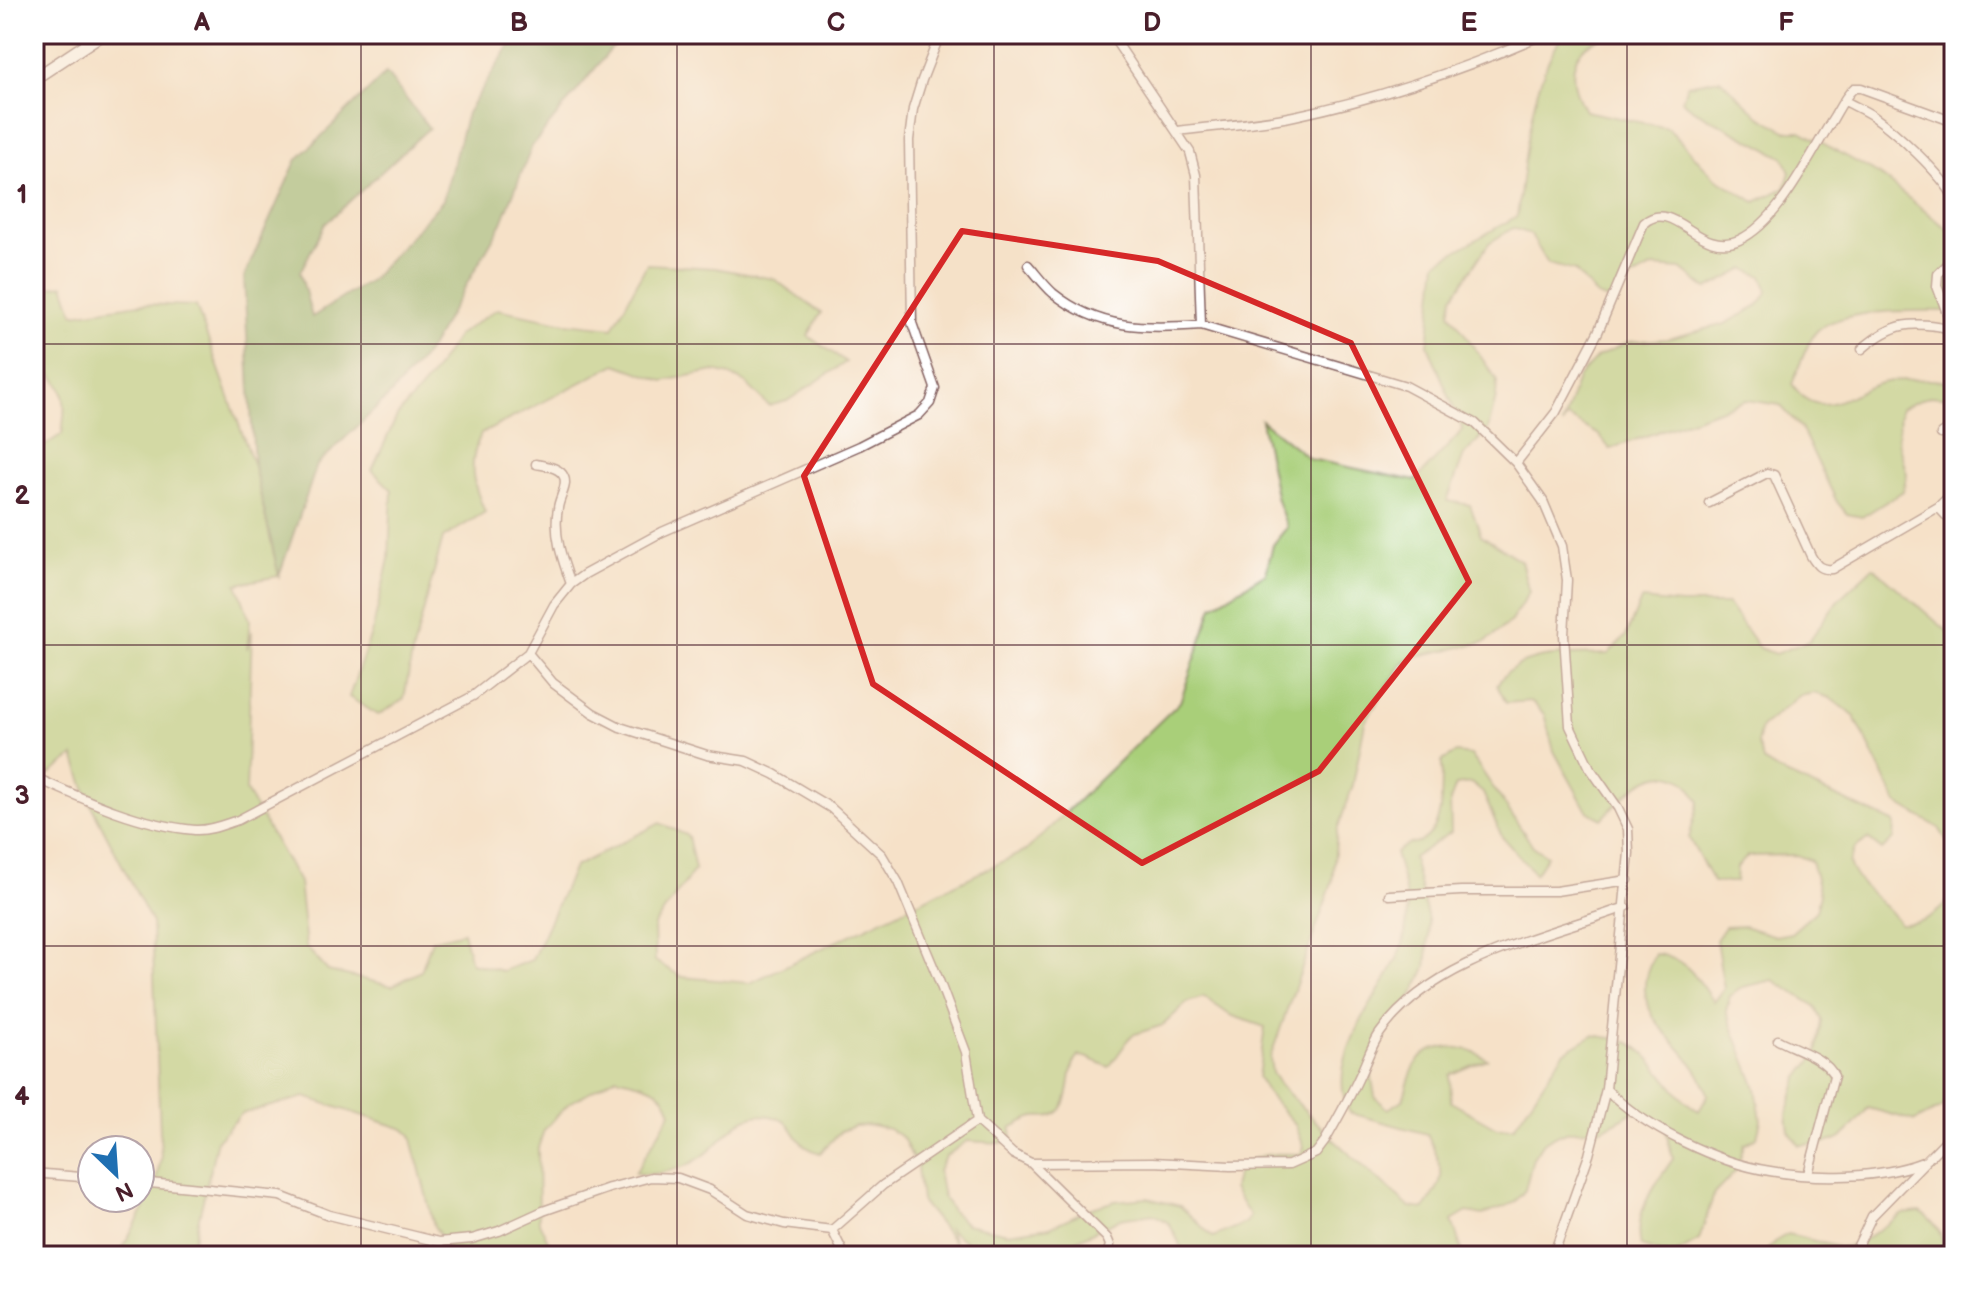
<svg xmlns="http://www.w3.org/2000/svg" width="1988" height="1290" viewBox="0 0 1988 1290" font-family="'Balsamiq Sans',sans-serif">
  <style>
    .green { fill: #a9cf79; stroke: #7a7752; stroke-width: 2; fill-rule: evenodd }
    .forest { fill: #86b269; stroke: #68684a; stroke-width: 2 }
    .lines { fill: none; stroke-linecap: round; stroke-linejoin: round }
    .minor-casing { stroke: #866362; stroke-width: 11 }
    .tertiary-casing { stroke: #866362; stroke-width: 14 }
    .minor { stroke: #fff; stroke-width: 8 }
    .tertiary { stroke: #fff; stroke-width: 11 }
    .marked { fill: none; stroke: #d62828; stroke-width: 6; stroke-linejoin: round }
    .grid { fill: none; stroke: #4a1f2b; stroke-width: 2; stroke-opacity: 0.55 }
    .neatline { fill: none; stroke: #4a1f2b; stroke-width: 3 }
    .grid-label { font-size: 26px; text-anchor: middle; font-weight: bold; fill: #4a1f2b }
  </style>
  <rect width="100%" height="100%" fill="#fff"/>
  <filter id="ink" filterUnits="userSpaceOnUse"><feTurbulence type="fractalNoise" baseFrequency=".0125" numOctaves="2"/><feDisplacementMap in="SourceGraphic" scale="16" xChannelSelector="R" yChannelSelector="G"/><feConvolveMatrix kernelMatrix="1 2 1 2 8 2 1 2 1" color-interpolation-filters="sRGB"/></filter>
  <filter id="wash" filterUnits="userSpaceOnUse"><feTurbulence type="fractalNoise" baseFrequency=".006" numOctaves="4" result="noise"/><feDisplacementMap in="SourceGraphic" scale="32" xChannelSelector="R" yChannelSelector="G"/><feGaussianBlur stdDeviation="1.8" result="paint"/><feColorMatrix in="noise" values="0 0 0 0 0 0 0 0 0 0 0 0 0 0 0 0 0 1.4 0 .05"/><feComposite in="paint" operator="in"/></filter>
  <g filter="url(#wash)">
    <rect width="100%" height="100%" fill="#f5e1c8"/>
    <path class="green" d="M1564 34H1609C1602 38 1592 41 1586 46 1565 63 1574 92 1585 111L1668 128 1714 177 1755 202 1785 188 1790 172 1784 158 1694 110 1682 101 1687 85 1720 79 1757 114 1785 131H1801L1878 174 1954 234V311C1922 311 1838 307 1815 333 1806 344 1798 371 1792 384 1798 392 1805 401 1815 403 1838 409 1864 385 1886 382 1909 378 1931 379 1954 382V398L1929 396 1900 409 1898 442 1907 474 1903 491 1862 517 1847 514 1837 502 1801 428 1780 405 1746 400 1610 449 1599 435 1567 417 1562 425 1579 376 1597 357 1628 342 1667 339 1725 324 1757 307 1768 291 1762 276 1745 269 1707 289 1681 269 1653 267 1629 280 1614 302 1597 296 1575 271 1548 264 1530 234 1513 228 1489 243 1453 297 1450 313 1497 380 1496 397 1488 430 1464 455 1447 501 1470 505 1481 535 1521 561 1529 592 1511 621 1485 642 1417 656 1402 664 1365 722 1353 785 1337 831 1332 883 1270 1058 1272 1073 1281 1086 1334 1140 1409 1207 1424 1209C1449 1174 1444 1172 1427 1134L1350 1113C1325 1067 1367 1012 1390 972 1394 963 1401 954 1403 944 1411 907 1406 889 1395 854 1410 839 1411 847 1423 840 1446 826 1441 784 1442 761L1456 753 1471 755 1533 846 1547 856 1535 874 1502 837 1483 793 1471 783 1456 785 1450 801 1451 832 1413 858 1428 920 1429 936 1426 968 1408 1004 1379 1035 1370 1066 1375 1097 1388 1109 1403 1100C1413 1068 1417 1043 1457 1048 1469 1049 1476 1052 1487 1059L1450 1075 1451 1102 1497 1128 1514 1127 1564 1052 1593 1035C1603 1037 1615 1038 1625 1041 1655 1052 1670 1095 1699 1111L1708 1095C1696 1042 1617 1020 1655 954 1685 956 1698 979 1714 1002L1724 989 1716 940 1725 927 1744 926 1775 936 1791 933 1816 911 1820 894 1811 861 1797 855 1748 856 1737 867 1736 882H1713L1689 838 1699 801C1695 795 1690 785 1684 781 1654 760 1620 800 1602 819L1587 811 1554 751 1544 714 1531 701 1506 703 1497 685C1518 649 1571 656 1608 654L1626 636 1641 600 1680 604H1728L1759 648 1775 654 1809 641 1838 600 1873 567 1954 637V853L1939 828 1897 803 1855 717 1830 698 1815 693 1799 696 1761 727 1757 743 1763 761 1779 771 1895 823 1894 839 1882 850 1868 839 1855 848 1849 863C1858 889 1885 901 1900 924 1923 925 1942 912 1954 892V1012L1947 1016 1945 1032 1954 1081 1943 1107 1915 1121 1868 1108C1841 1141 1841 1143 1799 1145L1789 1131 1787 1114 1798 1079 1817 1054 1822 1020 1815 1006 1773 980 1743 987 1730 996 1726 1011 1756 1088 1761 1120 1757 1137 1744 1145 1736 1171 1714 1194 1699 1240 1671 1256 1641 1246C1633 1212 1654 1186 1673 1159L1665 1127 1638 1110 1602 1129 1570 1131 1554 1136 1542 1144 1533 1158 1525 1190 1514 1203 1483 1215 1467 1212 1452 1221 1464 1256H1186L1169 1223 1153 1214 1119 1219 1059 1249 1004 1252 972 1247 949 1229 954 1242 921 1201 917 1167 903 1138 889 1129 872 1125 855 1126 841 1131 820 1153C814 1151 807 1148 803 1144 794 1136 791 1121 778 1118 738 1105 727 1141 700 1158 684 1169 653 1177 635 1173L671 1112C662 1083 643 1084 616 1077L568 1104 544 1130 538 1148 539 1222 554 1254 453 1256 434 1226 411 1135 404 1129 305 1097 241 1114 217 1140 190 1256H118L153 1193 161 1159 152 923 90 803 74 756 34 786V453L62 434C67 398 67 381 34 362V290L64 285 74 314 139 304 196 306 254 466 279 576 237 584 250 620 247 649 252 631 246 791 299 882 306 947 328 971 392 986 421 971 432 940 463 932 471 963 502 971 532 960 574 867 660 823 688 836 695 869 654 925 655 961 682 977 750 983 1027 850 1180 702 1213 606 1266 573 1273 545 1287 527 1277 500 1261 420 1310 459 1415 481 1463 430 1428 345 1437 262 1517 216C1526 160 1529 79 1564 34ZM1204 997 1230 1015 1265 1027 1258 1077 1271 1098 1295 1124 1304 1147 1301 1154C1269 1153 1238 1152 1233 1189L1250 1216 1246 1223 1213 1237 1180 1206 1147 1198 1115 1201 1089 1209 1050 1227 1008 1233 966 1224 953 1212 943 1197 938 1171 945 1157 967 1141 1000 1143 1012 1140 1011 1128C1018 1124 1026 1119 1035 1117 1041 1116 1048 1118 1054 1115 1075 1104 1065 1072 1078 1056L1086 1057 1109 1067 1132 1035 1163 1025 1188 1002Z
      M647 264 715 268 774 279 821 313 808 336 846 362 787 401 769 406 746 383 730 375 714 371 663 381 616 364 481 434C467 465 472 482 485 512L443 538 412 654 404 699 378 715 349 697 373 628 389 559 392 490 372 470 397 416 429 379 458 335 497 309 566 323 613 328Z
      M1920 1212C1938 1224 1943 1234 1944 1256L1764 1254 1774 1242 1788 1234 1838 1247 1854 1246 1903 1214Z"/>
    <path class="forest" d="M517 34H632L611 49 532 146 502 223 427 353 390 395 317 465 279 576 254 466 244 277 296 161 386 73 429 128 325 224 300 272 312 317 372 279 443 200 467 113Z"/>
  </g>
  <g filter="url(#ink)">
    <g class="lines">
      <defs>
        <path id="minor" d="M1111 34 1190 152 1196 175 1201 325 1406 386 1475 423 1516 463 1543 501 1562 546 1567 580 1564 635 1570 726 1590 768 1618 808 1628 829 1629 853 1606 1089 1589 1155 1553 1256
          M1845 101C1854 106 1864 110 1873 116 1895 131 1942 174 1954 198
          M1178 131C1216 126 1256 124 1294 116 1381 98 1462 70 1544 34
          M1028 265C1036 274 1044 285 1053 293 1099 330 1146 329 1201 325
          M1953 329 1937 286 1938 274 1954 258
          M1862 349C1894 321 1912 321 1953 329L1954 332
          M1941 434 1954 426
          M1516 463 1556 412 1598 332 1644 223C1674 197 1699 258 1739 240 1780 221 1809 156 1833 119 1839 109 1845 96 1854 88H1861L1954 122
          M536 464C545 466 560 467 564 477 568 486 559 498 558 508 553 534 562 559 571 584
          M1709 503 1767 473 1774 475 1811 556C1817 566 1820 570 1832 569L1938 507 1954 492
          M1938 507 1954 524
          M528 653 553 683 593 713 620 727 707 755 746 761 774 774 831 808 882 855 898 882 938 978 966 1052 977 1121 883 1185 832 1230 845 1256
          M34 777C85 800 139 825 195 830 210 831 225 824 238 820L473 696 528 653 554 605 571 584 585 574 662 532 859 446 919 415 930 403 935 388 912 323 909 140 913 109 922 80 940 34
          M1389 895 1461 891H1556L1628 880
          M1778 1040C1795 1049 1826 1058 1834 1076L1808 1174
          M1606 1089C1643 1127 1717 1163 1770 1171 1816 1179 1879 1179 1923 1162
          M977 1121 1013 1154 1031 1163 1153 1162 1230 1166 1289 1165 1316 1153 1325 1141C1337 1120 1349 1099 1359 1077 1366 1063 1371 1046 1380 1033 1432 959 1545 936 1626 907
          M1031 1163 1107 1238 1110 1245 1107 1256
          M34 1173 92 1178
          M140 1182 280 1196 329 1215 439 1242 472 1239 499 1231 543 1211 609 1188 651 1177 678 1178 710 1190 747 1214 784 1224 832 1230
          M1853 1256 1872 1216 1954 1132"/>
        <path id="tertiary" d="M34 79 102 34"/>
      </defs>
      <use href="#minor" class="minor-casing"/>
      <use href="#tertiary" class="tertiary-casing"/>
      <use href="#minor" class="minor"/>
      <use href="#tertiary" class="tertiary"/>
    </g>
  </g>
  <path d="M0 0H1988V1290H0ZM962 231 1158 261 1351 343 1469 582 1319 771 1142 863 873 684 804 476Z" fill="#f5e1c8" fill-opacity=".55" fill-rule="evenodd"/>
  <path class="marked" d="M962 231 1158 261 1351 343 1469 582 1319 771 1142 863 873 684 804 476Z"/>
  <path class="grid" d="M361 34V1256M677 34V1256M994 34V1256M1311 34V1256M1627 34V1256M34 344H1954M34 645H1954M34 946H1954"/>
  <rect width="1988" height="1290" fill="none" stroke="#fff" stroke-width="88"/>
  <g transform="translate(116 1174) rotate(155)"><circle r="38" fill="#ffffff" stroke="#b7a5aa" stroke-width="2"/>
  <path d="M0-6L14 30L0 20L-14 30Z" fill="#1f6fb2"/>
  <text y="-12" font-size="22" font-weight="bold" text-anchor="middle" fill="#4a1f2b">N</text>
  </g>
  <rect x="44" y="44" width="1900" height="1202" class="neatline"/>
  <g class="grid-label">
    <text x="202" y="31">A</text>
    <text x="519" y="31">B</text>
    <text x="836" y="31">C</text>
    <text x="1152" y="31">D</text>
    <text x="1469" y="31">E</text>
    <text x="1786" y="31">F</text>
    <text x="22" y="203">1</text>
    <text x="22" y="504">2</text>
    <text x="22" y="804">3</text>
    <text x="22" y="1105">4</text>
  </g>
</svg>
